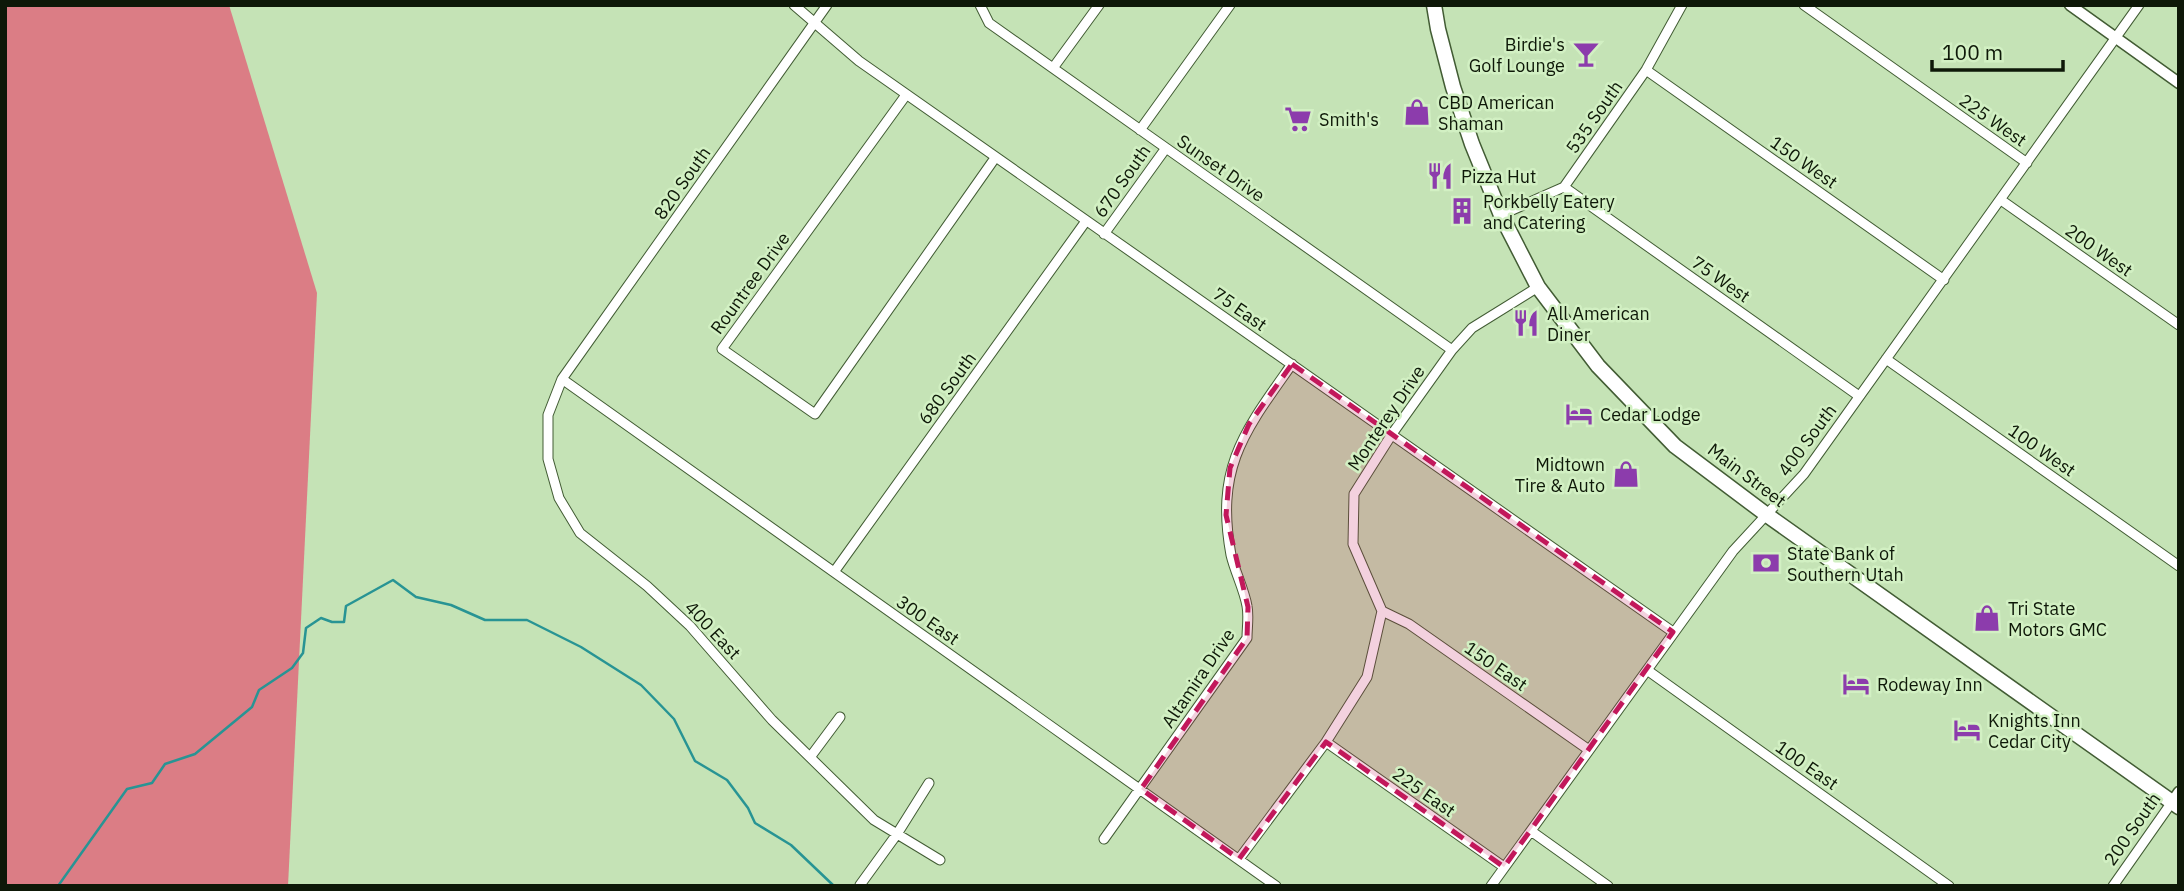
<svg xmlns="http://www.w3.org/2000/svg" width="2184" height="891" viewBox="0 0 2184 891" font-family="'IBM Plex Sans',sans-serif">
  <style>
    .forest { fill: #db7d85 }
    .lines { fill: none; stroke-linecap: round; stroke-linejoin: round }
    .stream { stroke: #289494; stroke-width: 2.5 }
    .minor-casing { stroke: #425c34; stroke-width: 11 }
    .tertiary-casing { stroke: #425c34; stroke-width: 13 }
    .primary-casing { stroke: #425c34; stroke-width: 17 }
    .minor { stroke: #fff; stroke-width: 9 }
    .tertiary { stroke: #fff; stroke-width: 10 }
    .primary { stroke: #fff; stroke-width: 14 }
    .marked { fill: #c2185b; fill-opacity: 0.2; stroke: #c2185b; stroke-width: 5; stroke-dasharray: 14 9; stroke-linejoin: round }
    .labels { text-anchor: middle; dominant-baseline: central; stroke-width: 5; stroke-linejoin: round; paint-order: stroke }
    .poi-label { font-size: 18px; fill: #0e1808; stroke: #d2f0c3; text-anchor: start }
    .street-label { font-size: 18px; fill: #0e1808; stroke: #d2f0c3 }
  </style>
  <rect width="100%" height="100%" fill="#c5e3b6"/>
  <path class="forest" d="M5 5H229L317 293 288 886H5Z"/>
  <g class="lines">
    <path class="stream" d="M58 886 127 789 152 783 165 764 195 754 252 707 259 690 292 668 303 653 306 628 321 618 332 622H344L346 606 393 580 416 597 451 605 485 620H527L581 647 641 685 674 719 695 761 727 780 748 808 755 823 791 845 834 886"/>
    <defs>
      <path id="minor" d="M794 5 859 61 1673 632
        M827 5 562 379 548 415V459L559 498 580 533 647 586 690 626 772 720 874 820 940 860
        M980 5 989 23 1452 350
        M1804 5 2027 163
        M1053 68 1099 5
        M1646 70 1944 280
        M906 95 722 349 815 414 995 158
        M1140 130 1230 5
        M1564 187 1859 396
        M2001 200 2179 325
        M1501 215 1564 187 1646 70 1682 5
        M1104 234 1166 148
        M1886 359 2179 566
        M562 379 1276 886
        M834 572 1086 221
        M1382 611 1409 624 1589 750
        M1647 670 1949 886
        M1326 742 1504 867
        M811 756 840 717
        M1531 831 1608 886
        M1104 839 1247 638C1247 628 1249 616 1247 606 1244 589 1235 572 1231 555 1215 467 1244 432 1292 364
        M1239 859 1326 742 1367 677 1382 611 1353 544 1354 494 1392 434 1452 350 1472 328 1538 287
        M860 885 897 834 929 783
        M1491 886 1733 551 1804 474 2139 5
        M2113 886 2172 802"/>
      <path id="tertiary" d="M2070 5 2179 83
        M2172 802 2179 792"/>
      <path id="primary" d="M1434 5 1438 29 1453 87 1472 144 1501 215 1538 287 1598 366 1675 446 1767 515 2179 807"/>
    </defs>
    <use href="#minor" class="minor-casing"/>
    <use href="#tertiary" class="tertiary-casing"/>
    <use href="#primary" class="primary-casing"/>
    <use href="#minor" class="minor"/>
    <use href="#tertiary" class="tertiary"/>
    <use href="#primary" class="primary"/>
  </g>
  <path class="marked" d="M1292 364 1673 632 1504 867 1326 742 1239 859 1141 789 1247 638 1248 607 1226 515 1230 468 1249 424Z"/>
  <defs>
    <symbol id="bar-bare" viewBox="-9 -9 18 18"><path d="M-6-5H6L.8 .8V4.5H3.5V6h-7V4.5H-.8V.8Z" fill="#8c3cac" stroke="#d2f0c3" stroke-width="2.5" paint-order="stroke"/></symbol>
    <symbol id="shop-bare" viewBox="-9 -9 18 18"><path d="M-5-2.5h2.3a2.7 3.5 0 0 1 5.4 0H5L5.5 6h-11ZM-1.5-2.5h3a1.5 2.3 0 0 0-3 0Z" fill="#8c3cac" stroke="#d2f0c3" stroke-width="2.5" paint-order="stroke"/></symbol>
    <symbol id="supermarket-bare" viewBox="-9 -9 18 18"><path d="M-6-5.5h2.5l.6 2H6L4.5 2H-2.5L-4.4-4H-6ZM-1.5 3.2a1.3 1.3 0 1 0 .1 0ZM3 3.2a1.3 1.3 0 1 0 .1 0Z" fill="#8c3cac" stroke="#d2f0c3" stroke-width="2.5" paint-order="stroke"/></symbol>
    <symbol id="restaurant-bare" viewBox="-9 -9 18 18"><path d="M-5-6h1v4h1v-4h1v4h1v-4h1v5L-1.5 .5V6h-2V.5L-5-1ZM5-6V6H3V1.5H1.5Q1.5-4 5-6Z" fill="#8c3cac" stroke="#d2f0c3" stroke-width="2.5" paint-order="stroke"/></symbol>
    <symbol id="building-bare" viewBox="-9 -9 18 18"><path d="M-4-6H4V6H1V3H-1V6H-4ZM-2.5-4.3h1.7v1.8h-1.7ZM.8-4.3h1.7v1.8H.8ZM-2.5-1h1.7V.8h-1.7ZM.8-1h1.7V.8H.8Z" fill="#8c3cac" stroke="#d2f0c3" stroke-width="2.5" paint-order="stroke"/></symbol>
    <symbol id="hotel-bare" viewBox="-9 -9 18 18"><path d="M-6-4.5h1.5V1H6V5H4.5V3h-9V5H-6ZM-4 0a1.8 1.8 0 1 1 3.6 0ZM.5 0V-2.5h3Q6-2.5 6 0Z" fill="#8c3cac" stroke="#d2f0c3" stroke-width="2.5" paint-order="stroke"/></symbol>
    <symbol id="bank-bare" viewBox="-9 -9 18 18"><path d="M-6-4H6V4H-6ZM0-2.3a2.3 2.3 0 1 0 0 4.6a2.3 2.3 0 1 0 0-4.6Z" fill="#8c3cac" stroke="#d2f0c3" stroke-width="2.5" paint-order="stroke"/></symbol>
  </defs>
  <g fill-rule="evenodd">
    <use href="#bar-bare" x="1567" y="35" width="38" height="38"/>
    <use href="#shop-bare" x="1398" y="93" width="38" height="38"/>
    <use href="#supermarket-bare" x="1279" y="100" width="38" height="38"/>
    <use href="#restaurant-bare" x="1421" y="157" width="38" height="38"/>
    <use href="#building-bare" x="1443" y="192" width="38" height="38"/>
    <use href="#restaurant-bare" x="1507" y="304" width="38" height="38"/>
    <use href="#hotel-bare" x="1560" y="395" width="38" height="38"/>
    <use href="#shop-bare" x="1607" y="455" width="38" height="38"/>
    <use href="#bank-bare" x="1747" y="544" width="38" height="38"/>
    <use href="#shop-bare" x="1968" y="599" width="38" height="38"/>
    <use href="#hotel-bare" x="1837" y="665" width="38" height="38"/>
    <use href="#hotel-bare" x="1948" y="711" width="38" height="38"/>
  </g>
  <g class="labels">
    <g class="poi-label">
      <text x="1565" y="44" text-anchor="end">Birdie's<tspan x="1565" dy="21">Golf Lounge</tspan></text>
      <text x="1438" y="102">CBD American<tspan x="1438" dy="21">Shaman</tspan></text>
      <text x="1319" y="119">Smith's</text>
      <text x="1461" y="176">Pizza Hut</text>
      <text x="1483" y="201">Porkbelly Eatery<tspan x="1483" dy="21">and Catering</tspan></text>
      <text x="1547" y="313">All American<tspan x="1547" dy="21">Diner</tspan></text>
      <text x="1600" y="414">Cedar Lodge</text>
      <text x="1605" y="464" text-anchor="end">Midtown<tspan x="1605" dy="21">Tire &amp; Auto</tspan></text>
      <text x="1787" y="553">State Bank of<tspan x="1787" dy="21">Southern Utah</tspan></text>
      <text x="2008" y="608">Tri State<tspan x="2008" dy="21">Motors GMC</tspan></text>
      <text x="1877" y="684">Rodeway Inn</text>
      <text x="1988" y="720">Knights Inn<tspan x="1988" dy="21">Cedar City</tspan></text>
    </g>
    <g class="street-label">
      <text transform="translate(1594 117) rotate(-55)">535 South</text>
      <text transform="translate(1993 120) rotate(35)">225 West</text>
      <text transform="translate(1804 162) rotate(35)">150 West</text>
      <text transform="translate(1221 168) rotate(35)">Sunset Drive</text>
      <text transform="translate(1122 181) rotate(-55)">670 South</text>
      <text transform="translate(682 183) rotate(-55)">820 South</text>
      <text transform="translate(2099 250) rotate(35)">200 West</text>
      <text transform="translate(1721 279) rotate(35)">75 West</text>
      <text transform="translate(750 283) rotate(-54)">Rountree Drive</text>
      <text transform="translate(1240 309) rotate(35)">75 East</text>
      <text transform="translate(947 388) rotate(-54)">680 South</text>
      <text transform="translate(1386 418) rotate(-56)">Monterey Drive</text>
      <text transform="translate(1807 440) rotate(-53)">400 South</text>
      <text transform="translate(2042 450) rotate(35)">100 West</text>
      <text transform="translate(1747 475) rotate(37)">Main Street</text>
      <text transform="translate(928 620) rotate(35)">300 East</text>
      <text transform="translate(713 630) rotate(47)">400 East</text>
      <text transform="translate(1496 666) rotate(35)">150 East</text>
      <text transform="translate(1198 678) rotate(-56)">Altamira Drive</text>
      <text transform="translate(1807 765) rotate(35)">100 East</text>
      <text transform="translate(1424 792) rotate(35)">225 East</text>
      <text transform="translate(2132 829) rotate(-55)">200 South</text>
    </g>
  </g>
  <rect width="2184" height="891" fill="none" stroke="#0e1808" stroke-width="14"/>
  <path d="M1932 60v10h131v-10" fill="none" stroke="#0e1808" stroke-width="3.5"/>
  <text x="1942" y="60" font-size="21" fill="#0e1808" stroke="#d2f0c3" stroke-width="5" paint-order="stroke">100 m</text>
</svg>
